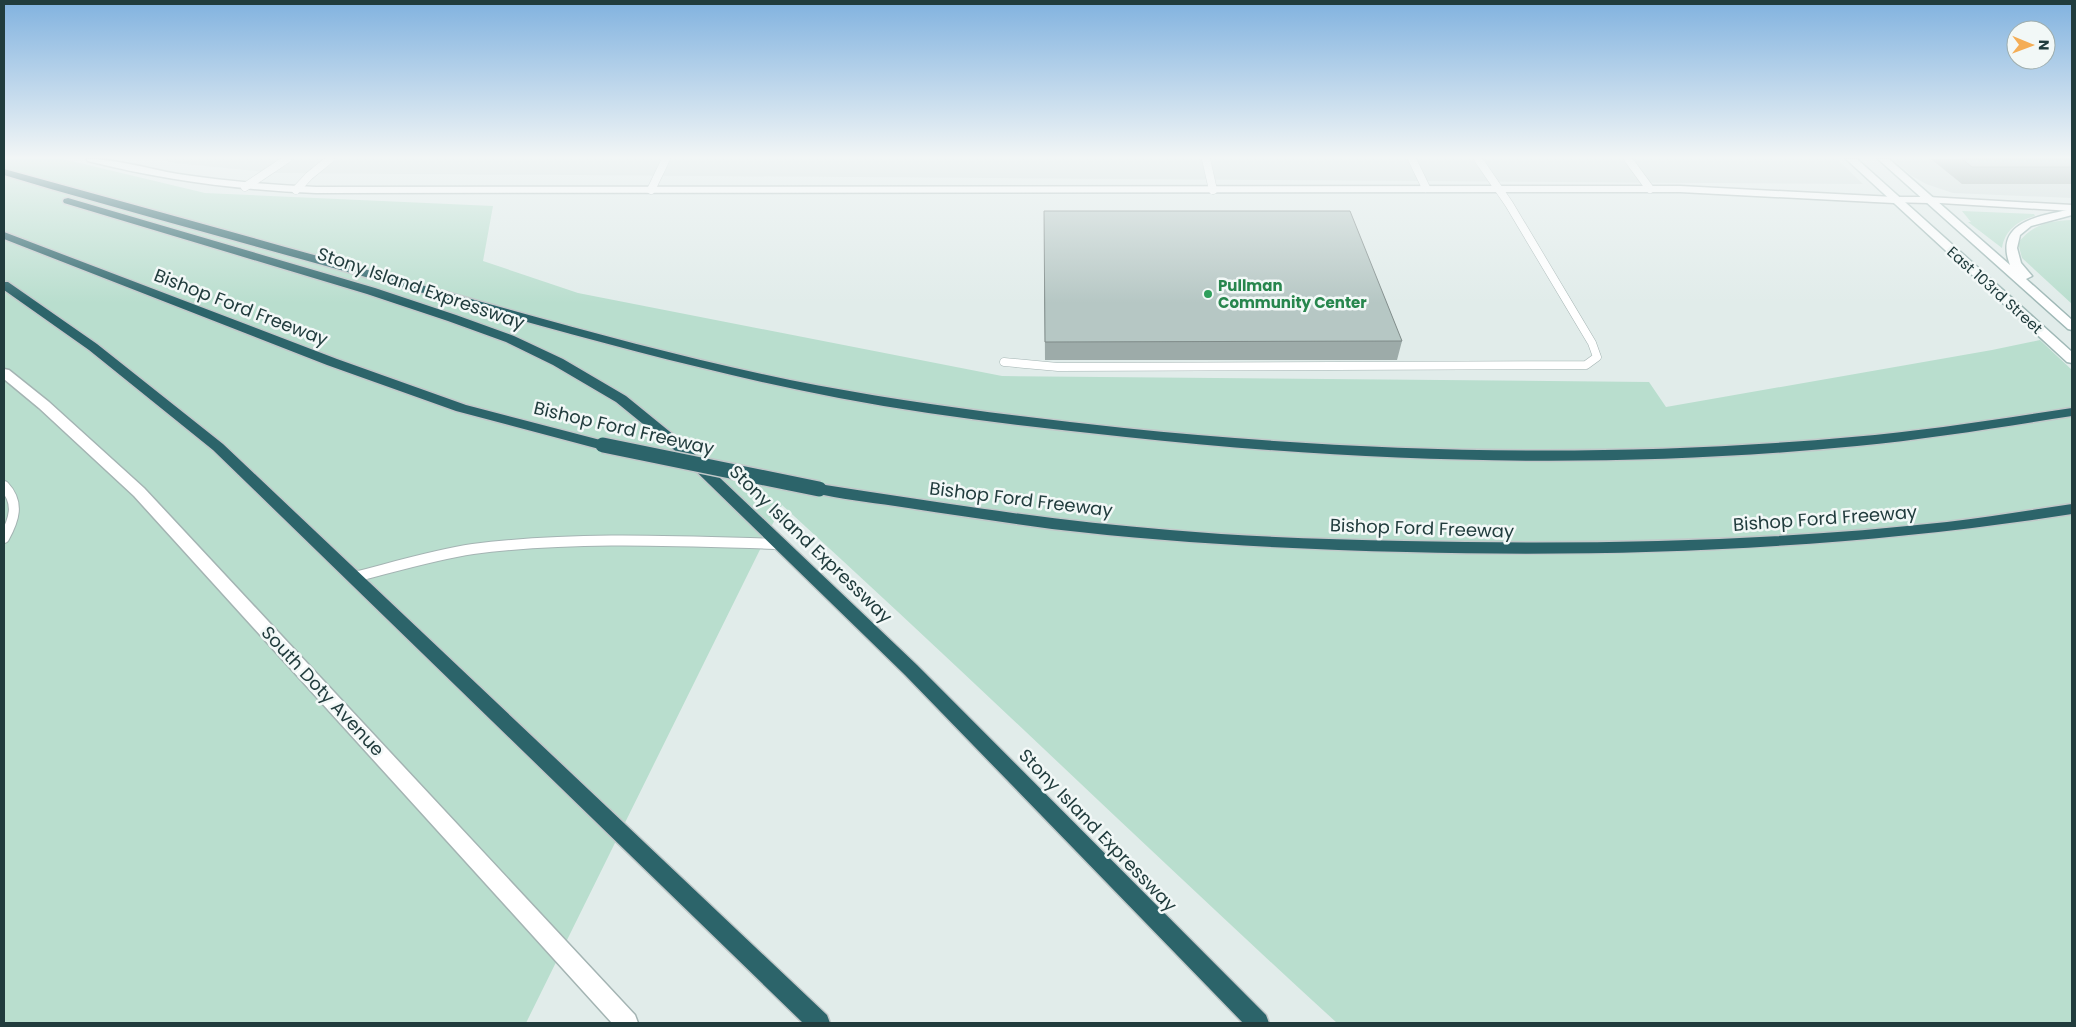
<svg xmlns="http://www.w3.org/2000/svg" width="2076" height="1027" viewBox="0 0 2076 1027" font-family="Poppins,sans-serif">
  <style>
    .built { fill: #cfdcda }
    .green { fill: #b9dece }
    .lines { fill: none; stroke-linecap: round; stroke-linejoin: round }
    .service-far1-casing { stroke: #a4b4b3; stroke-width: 9 }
    .service-casing { stroke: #a4b4b3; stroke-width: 12 }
    .minor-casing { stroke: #a4b4b3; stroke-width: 3 }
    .tertiary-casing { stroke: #a4b4b3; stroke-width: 3 }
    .secondary-casing { stroke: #9fb8b6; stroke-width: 3 }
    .motorway-casing { stroke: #c1c8c9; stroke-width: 3 }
    .service-far1 { stroke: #fff; stroke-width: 8 }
    .service { stroke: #fff; stroke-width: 10 }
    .minor { fill: #fff; fill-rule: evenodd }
    .tertiary { fill: #fff; fill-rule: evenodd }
    .secondary { fill: #fff; fill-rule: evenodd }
    .motorway { fill: #2c646a; fill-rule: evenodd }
    .motorway-bridge-casing { stroke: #c1c8c9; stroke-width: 18; stroke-linecap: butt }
    .motorway-bridge { stroke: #2c646a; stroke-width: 15 }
    .wall { fill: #9daba9 }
    .building { fill: #b6c7c4; stroke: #7f8b89 }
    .leisure-dot { fill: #2e9e5b; stroke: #f2f8f7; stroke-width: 2 }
    .labels { text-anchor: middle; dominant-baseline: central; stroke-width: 5; stroke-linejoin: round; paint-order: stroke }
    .far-leisure-label { font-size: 15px; font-weight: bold; fill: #27864d; stroke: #f2f8f7; text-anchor: start }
    .far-street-label { font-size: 15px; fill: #213c3d; stroke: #f2f8f7 }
    .street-label { font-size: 18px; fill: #213c3d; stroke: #f2f8f7 }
  </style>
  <rect width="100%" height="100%" fill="#e1ecea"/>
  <path class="built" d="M159 159H1837L1863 184 275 173 174 163Z
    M1892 159H2072V198L1953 193 1926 184 1912 176Z"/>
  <path class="green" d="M4 159H63L205 193 493 206 483 261 578 293 1002 376 1649 382 1666 407 1992 350 2040 340 2072 370V1023H1337C1150 852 969 675 782 505L526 1023H4Z
    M1962 211 2034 214 2035 216C2018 221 2005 230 2002 248L1968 222H1971Z
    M2072 220V304L2022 258 2018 243C2033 224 2049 221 2072 220Z"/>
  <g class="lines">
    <defs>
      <path id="service-far1" d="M1206 159 1213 190
        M1412 159 1426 188
        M1628 159 1650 189
        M245 187 287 159
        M296 190 309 176 330 159
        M651 190 666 159
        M1004 362 1058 367 1586 365 1597 357 1592 343 1509 204 1478 159"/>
      <path id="service" d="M4 486C20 503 14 520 4 538
        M355 577C394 567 433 555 473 549 575 536 678 541 780 544"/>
      <path id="minor" d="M1894 197H1928L1933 200 1928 203 1890 202 1889 200Z"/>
      <path id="tertiary" d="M87 159C118 159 148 169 178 174 224 181 270 185 316 187L1680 186 1894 197 1899 200 1894 203 1680 192 316 193C239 190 163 180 88 161Z
        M1928 197 2072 205V211L1924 202 1923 200Z
        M4 369 9 370 49 402 144 488 635 1015 638 1023H612L134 496 39 408 4 379Z"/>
      <path id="secondary" d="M1846 159H1857L2072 352V363L2067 362Z
        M1878 159H1889L2010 265C1993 221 2041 216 2072 209V215L2031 226 2020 235 2017 248 2021 263 2032 276 2026 279 2072 320V330L2068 329Z"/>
      <path id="motorway" d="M4 169C147 208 289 248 432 288 550 321 669 355 790 380 900 402 1012 416 1124 428 1366 453 1610 459 1852 437 1926 431 1999 419 2072 408V416C2001 427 1929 439 1857 446 1614 470 1368 463 1126 437 1030 427 934 416 839 398 694 370 551 329 409 289 290 256 170 223 51 189L4 175Z
        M68 198 375 288 456 315 514 336 563 359 626 396 680 440 917 665 1266 1015 1269 1023H1243L905 675 670 446 616 402 553 365 506 342 448 321 367 294 64 203 63 201 64 199Z
        M4 232 337 359 466 405 608 442 610 445 608 448 603 450 456 411 327 365 4 239Z
        M4 282H8L97 344 223 444 827 1015 830 1023H803L213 450 89 350 4 290Z
        M819 484C936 502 1052 521 1170 530 1248 537 1326 539 1404 541 1585 545 1766 542 1947 522 1989 517 2030 510 2072 504V514C1852 548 1630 558 1407 552 1288 549 1170 543 1052 529 1000 522 948 514 895 506 868 502 840 499 814 493L812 489 814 485Z"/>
    </defs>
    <use href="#service-far1" class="service-far1-casing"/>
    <use href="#service" class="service-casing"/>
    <use href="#minor" class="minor-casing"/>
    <use href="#tertiary" class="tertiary-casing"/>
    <use href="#secondary" class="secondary-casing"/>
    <use href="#motorway" class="motorway-casing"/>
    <use href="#service-far1" class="service-far1"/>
    <use href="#service" class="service"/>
    <use href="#minor" class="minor"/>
    <use href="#tertiary" class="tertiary"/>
    <use href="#secondary" class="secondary"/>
    <use href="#motorway" class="motorway"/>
    <defs>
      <path id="motorway-bridge" d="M603 445 819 489"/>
    </defs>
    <use href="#motorway-bridge" class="motorway-bridge-casing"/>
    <use href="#motorway-bridge" class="motorway-bridge"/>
  </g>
  <path class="wall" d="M1931 159H2072V184H1962Z
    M1044 211 1402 341 1397 360H1045Z"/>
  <path class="building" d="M1962 159H2072V167H1972Z
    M1044 211H1350L1402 341 1045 342Z"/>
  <linearGradient id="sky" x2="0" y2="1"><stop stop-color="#81b2df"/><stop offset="0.52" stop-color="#f2f6f6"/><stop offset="1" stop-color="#f2f6f6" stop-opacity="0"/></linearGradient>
  <rect width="2076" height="303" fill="url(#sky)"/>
  <circle class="leisure-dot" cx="1208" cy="294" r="5"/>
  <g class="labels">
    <g class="far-leisure-label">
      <text x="1218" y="285">Pullman<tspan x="1218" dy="17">Community Center</tspan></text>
    </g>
    <g class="far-street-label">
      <text transform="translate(1995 290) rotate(42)">East 103rd Street</text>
    </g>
    <g class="street-label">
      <text transform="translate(421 288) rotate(19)">Stony Island Expressway</text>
      <text transform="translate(241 307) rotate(21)">Bishop Ford Freeway</text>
      <text transform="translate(624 428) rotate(13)">Bishop Ford Freeway</text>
      <text transform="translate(1021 499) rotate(7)">Bishop Ford Freeway</text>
      <text transform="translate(1825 518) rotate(-4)">Bishop Ford Freeway</text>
      <text transform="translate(1422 528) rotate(2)">Bishop Ford Freeway</text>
      <text transform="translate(811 544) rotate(44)">Stony Island Expressway</text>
      <text transform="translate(323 691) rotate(47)">South Doty Avenue</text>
      <text transform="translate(1098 830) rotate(46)">Stony Island Expressway</text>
    </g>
  </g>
  <rect width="2076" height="1027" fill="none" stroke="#213c3d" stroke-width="10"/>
  <g transform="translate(2031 45) rotate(91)"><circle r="24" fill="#f2f8f7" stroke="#9eadad"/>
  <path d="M0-4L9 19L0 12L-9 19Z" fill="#f4ad56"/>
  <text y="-8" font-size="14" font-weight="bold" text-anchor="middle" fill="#213c3d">N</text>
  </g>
</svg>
